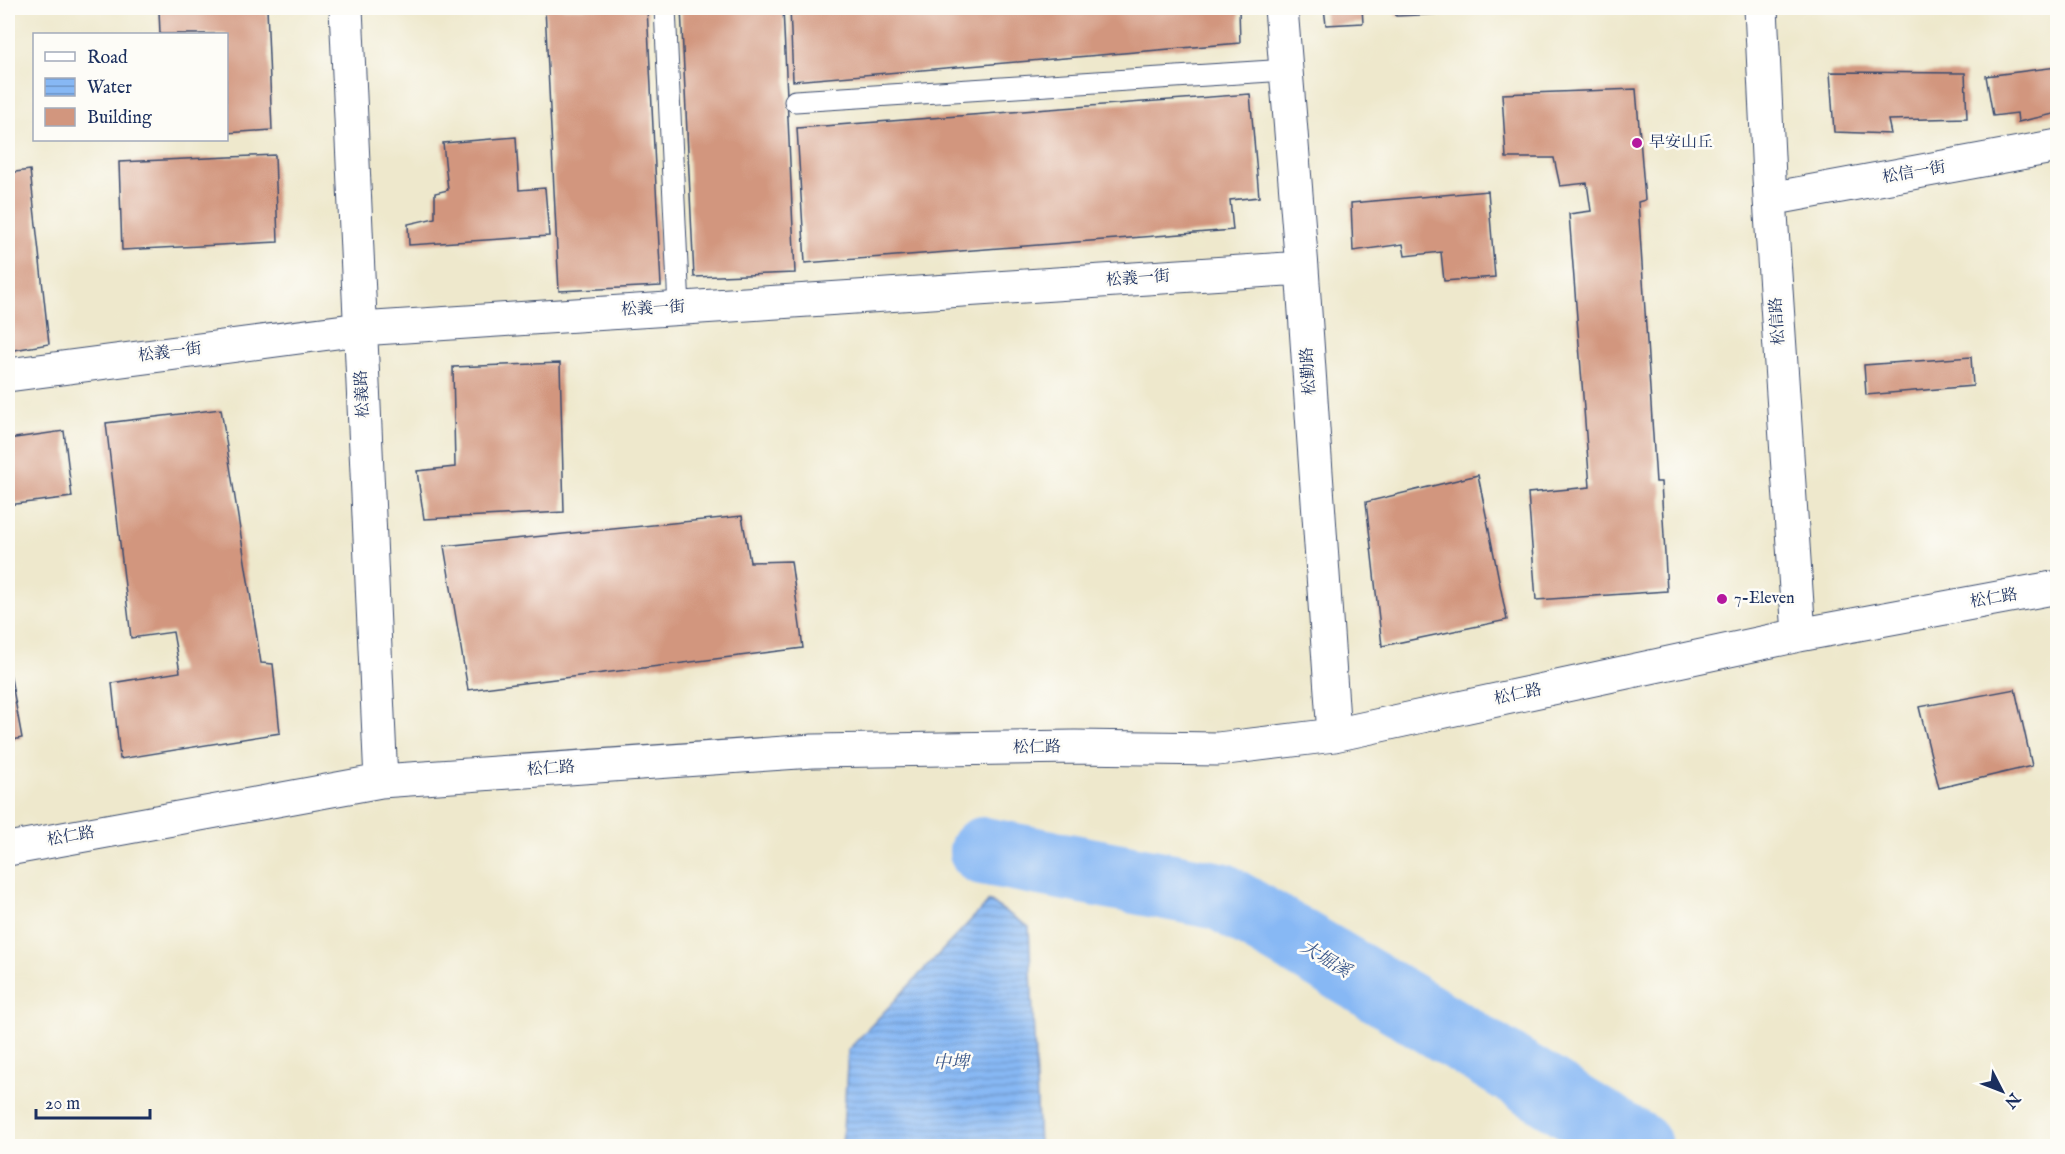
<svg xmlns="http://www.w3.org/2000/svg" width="2065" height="1154" viewBox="0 0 2065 1154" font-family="'IM FELL English','Noto Serif TC',serif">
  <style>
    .water { fill: url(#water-rules); stroke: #5174a9; stroke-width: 1.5 }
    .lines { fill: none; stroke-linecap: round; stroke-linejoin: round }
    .river { stroke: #87b8f4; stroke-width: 68 }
    .building { fill: #d2967e }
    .service-casing { stroke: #3b4b6e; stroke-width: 23 }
    .minor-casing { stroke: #3b4b6e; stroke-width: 35 }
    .service { stroke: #fff; stroke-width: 21 }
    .minor { stroke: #fff; stroke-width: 33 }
    .poi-dot { fill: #b5179e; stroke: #fdfcf7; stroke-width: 2 }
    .labels { text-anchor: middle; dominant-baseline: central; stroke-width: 5; stroke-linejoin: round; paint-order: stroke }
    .poi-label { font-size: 16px; fill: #1b2f5e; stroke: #fdfcf7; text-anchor: start }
    .street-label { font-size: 16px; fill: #1b2f5e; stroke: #fdfcf7 }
    .water-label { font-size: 18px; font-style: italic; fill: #3b588b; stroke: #fdfcf7 }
  </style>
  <defs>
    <pattern id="water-rules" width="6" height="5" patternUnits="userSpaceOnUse" patternTransform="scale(1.5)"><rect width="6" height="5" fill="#87b8f4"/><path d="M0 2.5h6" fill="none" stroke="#6e96c9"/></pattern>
  </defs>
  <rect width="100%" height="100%" fill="#fdfcf7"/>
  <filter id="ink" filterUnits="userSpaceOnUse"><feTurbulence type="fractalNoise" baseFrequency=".0167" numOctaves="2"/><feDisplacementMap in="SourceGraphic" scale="12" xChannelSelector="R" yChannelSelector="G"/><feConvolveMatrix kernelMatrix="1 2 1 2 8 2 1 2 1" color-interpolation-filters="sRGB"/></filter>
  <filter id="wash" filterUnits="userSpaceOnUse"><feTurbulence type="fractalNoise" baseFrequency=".008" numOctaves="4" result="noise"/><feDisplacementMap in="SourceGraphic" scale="24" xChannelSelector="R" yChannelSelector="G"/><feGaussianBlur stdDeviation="1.35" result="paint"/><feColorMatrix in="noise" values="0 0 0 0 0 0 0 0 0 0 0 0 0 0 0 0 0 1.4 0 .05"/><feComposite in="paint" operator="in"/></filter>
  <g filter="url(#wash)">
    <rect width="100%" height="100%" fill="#eee8cc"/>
    <path class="water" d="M989 901 1029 927 1039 1146H842L848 1050Z"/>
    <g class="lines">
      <path class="river" d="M983 851 1220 896 1416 1011 1638 1146"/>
    </g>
    <g id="blocks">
      <path class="building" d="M186 8H267L272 130 226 133V34H160L159 10 186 9Z
        M545 8H647L661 286 559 291Z
        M681 8H783L795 273 694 277Z
        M790 8H1239L1240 43 793 81Z
        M1324 8H1362L1363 23 1326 25Z
        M1395 8H1488L1489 12 1396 16Z
        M2057 67 2058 113 2018 122 2017 113 1993 116 1986 76Z
        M1830 72 1965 73 1967 118 1888 120 1891 134 1834 132Z
        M1636 89 1645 200 1638 202 1656 482H1661L1667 591 1536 600 1528 493 1590 487 1569 214 1591 211 1587 183 1560 186 1554 158H1506L1502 94Z
        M1250 94 1259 197 1230 200 1233 230 805 263 797 128Z
        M516 137 519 190 545 188 549 236 409 245 408 224 435 218V193L448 190 443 143Z
        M275 155 278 242 122 250 119 162Z
        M30 170 49 344 8 351V173Z
        M1488 191 1495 277 1444 281 1441 252 1405 256 1403 244 1353 251 1351 203Z
        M1971 357 1973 386 1866 395 1864 365Z
        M560 363 564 512 424 519 417 471 455 467 453 367Z
        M221 409 261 663 273 664 280 733 120 759 112 683 180 672 173 632 131 638 106 423Z
        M64 431 72 497 8 505V439Z
        M1478 475 1507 620 1382 646 1366 502Z
        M742 516 750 562 791 561 803 648 468 690 444 546Z
        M8 662 22 738 8 741Z
        M2015 689 2032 766 1939 788 1919 707Z"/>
    </g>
  </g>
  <g filter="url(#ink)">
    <use href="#blocks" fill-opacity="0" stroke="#3b4b6e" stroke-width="1.5"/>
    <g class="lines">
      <defs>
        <path id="service" d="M665 8 679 308
          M795 101 1286 70"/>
        <path id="minor" d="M346 8 381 781
          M1281 8 1302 268 1334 735
          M1761 8 1770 199 1799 635
          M1770 199 2058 146
          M8 375 360 329 1302 268
          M8 849 381 781 813 751 1075 747 1218 749 1334 735 1799 635 2058 587"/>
      </defs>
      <use href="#service" class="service-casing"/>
      <use href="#minor" class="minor-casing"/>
      <use href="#service" class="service"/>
      <use href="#minor" class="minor"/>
    </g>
  </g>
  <g class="poi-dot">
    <circle cx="1637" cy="143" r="6"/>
    <circle cx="1722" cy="599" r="6"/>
  </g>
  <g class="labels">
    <g class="poi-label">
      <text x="1649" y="143">早安山丘</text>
      <text x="1734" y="599">7-Eleven</text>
    </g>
    <g class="street-label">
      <text transform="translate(1914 173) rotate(-10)">松信一街</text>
      <text transform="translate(1138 279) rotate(-4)">松義一街</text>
      <text transform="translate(653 309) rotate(-3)">松義一街</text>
      <text transform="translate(1778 321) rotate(-94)">松信路</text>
      <text transform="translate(170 353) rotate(-7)">松義一街</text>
      <text transform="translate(1309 371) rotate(-94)">松勤路</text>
      <text transform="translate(363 394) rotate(-93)">松義路</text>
      <text transform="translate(1994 599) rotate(-10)">松仁路</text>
      <text transform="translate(1518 695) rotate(-12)">松仁路</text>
      <text transform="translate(1037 748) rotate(-1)">松仁路</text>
      <text transform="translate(551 769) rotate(-4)">松仁路</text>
      <text transform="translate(71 837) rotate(-10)">松仁路</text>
    </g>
    <g class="water-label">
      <text transform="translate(1325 960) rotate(31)">大堀溪</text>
      <text x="951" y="1063">中埤</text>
    </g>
  </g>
  <rect width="2065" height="1154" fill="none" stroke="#fdfcf7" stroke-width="30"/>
  <rect x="33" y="33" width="195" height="108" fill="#fdfcf7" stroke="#a3aaba" stroke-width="1.5"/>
  <rect x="45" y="52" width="30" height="9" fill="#ffffff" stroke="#a3aaba" stroke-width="1.5"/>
  <text x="87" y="63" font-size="18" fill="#1b2f5e">Road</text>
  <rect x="45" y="78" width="30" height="18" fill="url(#water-rules)" stroke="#a3aaba" stroke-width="1.5"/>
  <text x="87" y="93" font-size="18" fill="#1b2f5e">Water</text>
  <rect x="45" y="108" width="30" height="18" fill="#d2967e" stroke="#a3aaba" stroke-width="1.5"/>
  <text x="87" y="123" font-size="18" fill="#1b2f5e">Building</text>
  <g transform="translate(2002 1091) rotate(132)" stroke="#fdfcf7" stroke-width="4.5" paint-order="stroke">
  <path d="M0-4.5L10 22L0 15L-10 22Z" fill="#1b2f5e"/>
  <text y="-9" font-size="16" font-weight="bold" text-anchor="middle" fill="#1b2f5e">N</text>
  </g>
  <path d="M36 1109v9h114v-9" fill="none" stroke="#1b2f5e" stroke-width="3"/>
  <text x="45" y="1109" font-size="18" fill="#1b2f5e" stroke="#fdfcf7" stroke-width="4.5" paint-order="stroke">20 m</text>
</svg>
